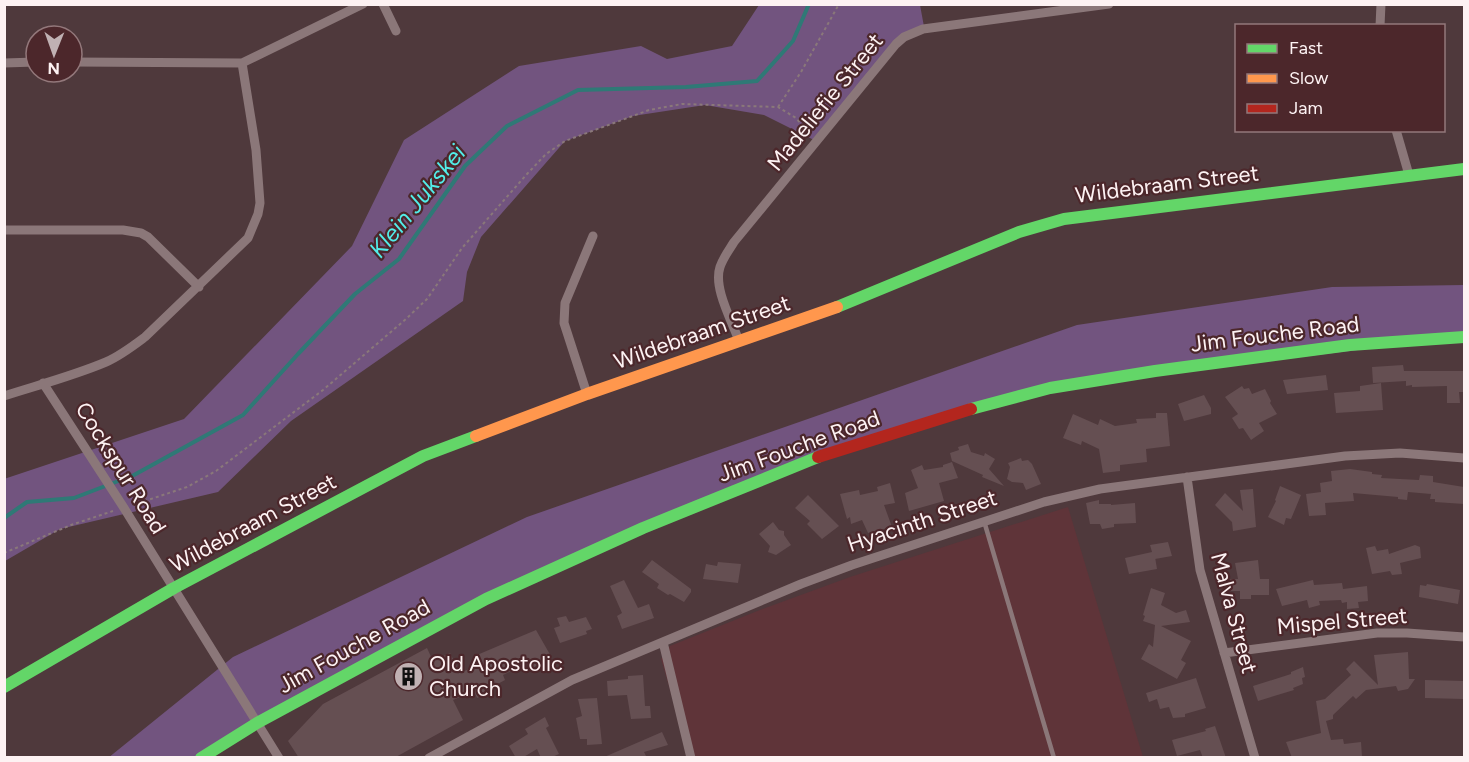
<svg xmlns="http://www.w3.org/2000/svg" width="1469" height="762" viewBox="0 0 1469 762" font-family="Figtree,sans-serif">
  <style>
    .built { fill: #5f3439 }
    .green { fill: #72547f }
    .lines { fill: none; stroke-linecap: round; stroke-linejoin: round }
    .stream { stroke: #2f7976; stroke-width: 4 }
    .building { fill: #654f52 }
    .path { stroke: #8a787a; stroke-width: 2; stroke-dasharray: 3 3; stroke-linecap: butt }
    .lane { stroke: #8b7779; stroke-width: 4.5 }
    .street { stroke: #8b7779; stroke-width: 9 }
    .fast { stroke: #63d668; stroke-width: 12 }
    .slow { stroke: #ff974d; stroke-width: 12 }
    .jam { stroke: #b3261e; stroke-width: 12 }
    .labels { text-anchor: middle; dominant-baseline: central; stroke-width: 4.5; stroke-linejoin: round; paint-order: stroke }
    .street-label { font-size: 22px; fill: #fdf2f3; stroke: #4c272b }
    .poi-label { font-size: 22px; fill: #fdf2f3; stroke: #4c272b; text-anchor: start }
    .water-label { font-size: 24px; font-style: italic; fill: #52ede9; stroke: #4c272b }
  </style>
  <rect width="100%" height="100%" fill="#4f393c"/>
  <path class="built" d="M1068 507 1143 757H690L661 659 670 646 760 610 850 577Z"/>
  <path class="green" d="M759 5H920L925 32 910 36 890 52 816 141 764 115 705 105 633 116 565 141 481 237 467 272 463 301 291 421 218 492 60 529 5 561 4 479 184 419 352 246 404 140 519 66 641 46 667 59 732 46Z
    M1464 285V337L1046 388 867 440 483 599 200 757 108 758 233 657 527 517 1077 325 1332 287Z"/>
  <g class="lines">
    <path class="stream" d="M4 518 27 502 74 498 134 475 243 415 298 354 355 294 399 259 465 166 507 126 578 90 686 87 757 81 793 41 809 4"/>
  </g>
  <path class="building" d="M1403 365 1404 371H1464V392H1459L1460 403H1447V386L1412 387V385L1406 386V381L1373 383 1372 367Z
    M1326 375 1328 390 1287 394 1283 380Z
    M1381 383 1383 410 1336 413 1334 393 1360 391V386Z
    M1242 386 1244 389 1249 388 1252 394 1265 389 1271 401 1270 403 1277 414 1259 423 1264 431 1251 440 1243 428 1239 429 1232 418 1238 414 1225 397Z
    M1204 395 1211 408V414L1184 421 1178 404Z
    M1156 413H1167L1170 446 1146 449 1147 462 1120 465V471L1103 473 1099 449 1082 441 1081 445 1063 438 1073 414 1098 425 1100 419 1115 426 1137 423 1136 419 1156 418Z
    M968 444 971 452 984 456 985 453 995 459 989 469 1004 486 982 477 983 475 952 461 950 453 959 450 958 447Z
    M1021 458 1022 461 1028 460 1032 464 1041 484 1026 490 1023 483 1012 482 1007 479 1010 467 1008 463Z
    M952 462 958 478 939 483 944 501 909 511 905 493 918 488 911 470 922 465 924 470 943 467V465Z
    M1350 469 1372 472V474L1382 475 1381 478 1419 480 1420 475 1433 476V482L1464 487V504L1435 502V499H1430L1431 494 1408 492 1407 500 1398 499V497L1353 493 1354 501 1325 503 1326 515 1309 516 1306 494 1321 492 1320 483 1332 481 1331 471Z
    M890 483 895 503 884 505 892 527 868 533 862 520 851 524 850 517 847 519 840 494 859 490 860 495 878 491 877 487Z
    M1280 486 1301 495 1291 519 1286 518 1284 525 1268 517 1276 501 1275 500Z
    M1253 489 1256 527 1233 531 1232 522 1215 505 1225 493 1243 511 1240 490Z
    M808 495 839 526 822 539 807 524 810 521 795 508Z
    M1099 500V504H1111V505L1135 503 1136 523 1114 524V527L1102 529 1100 524H1090L1086 503Z
    M773 522 779 530 784 531V535L791 545 776 555 768 552 770 546 759 534Z
    M1168 542 1172 556 1155 559V557L1157 569 1129 574 1125 558 1152 552 1150 545Z
    M1415 545 1420 547 1421 558 1400 563 1402 574 1392 575 1390 571 1372 574 1366 548 1375 546 1377 551 1388 549 1389 554Z
    M652 560 691 589V592L684 602 670 594 668 595 657 588 659 584 642 572Z
    M1258 560 1260 579H1269V595H1251V599H1240V591H1230V579H1238L1235 563Z
    M718 562 741 564 738 583 703 579 706 564 717 566Z
    M624 580 638 608 649 604 654 618 622 629 617 616 622 613 610 586Z
    M1313 580 1314 585 1342 583 1343 589 1367 586 1368 601 1358 602 1359 608 1347 609V602L1342 603 1341 600 1319 601 1320 605 1309 608 1307 600 1282 606 1276 589Z
    M1427 584 1460 590 1458 604 1419 597 1420 585 1426 586Z
    M1151 588 1165 593 1161 605 1176 613 1186 610 1190 622 1161 626 1191 641 1181 660 1186 663 1177 679 1141 659 1149 644 1153 647 1155 625 1143 621 1145 616 1143 615Z
    M566 616 569 622 586 617 592 629 586 631 587 634 560 643 554 628 560 626 557 618Z
    M536 630 552 658 530 669 527 663 503 675 505 680 492 687 493 690 477 698 474 691 453 700 463 720 394 758H299L288 741 323 704 427 648 433 661 450 653 460 673 480 664 477 655Z
    M1408 652 1409 679H1415L1408 689 1398 691 1396 686 1366 690 1356 699 1353 696 1333 715V719L1326 721 1331 740 1343 739 1344 744 1361 742 1362 757 1292 758 1286 742 1321 733 1316 701 1325 699 1351 675 1346 669 1354 661 1378 685 1374 655Z
    M1303 667 1305 677 1302 678 1303 684 1293 688 1294 690 1258 701 1253 686 1291 674V672Z
    M643 675 645 706H650L651 718 631 719 627 695 608 696 607 681 628 679V676Z
    M1196 678 1206 708 1185 714V717L1173 718 1169 707 1160 709 1157 699 1149 702 1146 693Z
    M1425 680 1464 681V699L1425 698Z
    M597 698 602 744 587 745V739H580L576 718 582 716 578 699Z
    M545 717 549 726 546 728 559 754 550 758H541L537 749 522 758H516L509 746 528 734 525 729Z
    M1215 726 1226 758H1203L1200 750 1177 756 1172 740 1206 731 1205 729Z
    M662 732 668 745 644 752 647 758H602Z"/>
  <g class="lines">
    <path class="path" d="M778 107 801 72 839 4
      M133 505 187 487 216 471 323 390 406 319 427 299 462 248 527 174 546 154 565 141 649 110 682 104 778 107 796 118 809 133
      M4 553 71 525 113 511"/>
    <path class="lane" d="M984 521 1054 758"/>
    <path class="street" d="M383 4 396 31
      M1380 26 1381 4
      M72 62 242 63 363 4
      M4 63 36 62
      M1396 130 1409 175
      M4 230H123L141 233 148 237 199 287
      M739 341C732 321 713 288 720 267 723 258 729 250 734 242L896 44 904 37 923 29 1109 4
      M43 383 124 508 279 758
      M587 394 564 323 565 303 593 236
      M4 396C38 385 73 376 106 362 120 356 133 346 145 337L248 238 258 214 260 203 256 150 242 63
      M1187 477 1200 570 1255 758
      M663 642 691 758
      M1224 653 1377 633H1407L1464 637
      M429 758 572 680 801 584 852 565 1044 502 1100 489 1345 456 1400 453 1464 458"/>
    <path class="fast" d="M837 307 1019 232 1064 219 1464 169
      M971 409 1050 388 1155 371 1350 345 1464 337
      M4 687 174 588 423 456 476 436
      M201 758 257 723 486 599 643 528 818 457"/>
    <path class="slow" d="M476 436 587 394 837 307"/>
    <path class="jam" d="M818 457 971 409"/>
  </g>
  <defs>
    <symbol id="building-disc" viewBox="-11 -11 22 22"><circle r="9.5" fill="#c0b1b3" stroke="#4c272b"/><path d="M-4-6H4V6H1V3H-1V6H-4ZM-2.5-4.3h1.7v1.8h-1.7ZM.8-4.3h1.7v1.8H.8ZM-2.5-1h1.7V.8h-1.7ZM.8-1h1.7V.8H.8Z" fill="#111"/></symbol>
  </defs>
  <g fill-rule="evenodd">
    <use href="#building-disc" x="392" y="660" width="33" height="33"/>
  </g>
  <g class="labels">
    <g class="street-label">
      <text transform="translate(825 102) rotate(-51)">Madeliefie Street</text>
      <text transform="translate(1167 184) rotate(-7)">Wildebraam Street</text>
      <text transform="translate(702 332) rotate(-19)">Wildebraam Street</text>
      <text transform="translate(1275 334) rotate(-7)">Jim Fouche Road</text>
      <text transform="translate(799 446) rotate(-20)">Jim Fouche Road</text>
      <text transform="translate(121 468) rotate(58)">Cockspur Road</text>
      <text transform="translate(922 521) rotate(-18)">Hyacinth Street</text>
      <text transform="translate(253 523) rotate(-28)">Wildebraam Street</text>
      <text transform="translate(1234 613) rotate(75)">Malva Street</text>
      <text transform="translate(1342 621) rotate(-5)">Mispel Street</text>
      <text transform="translate(354 646) rotate(-29)">Jim Fouche Road</text>
    </g>
    <g class="poi-label">
      <text x="429" y="663">Old Apostolic<tspan x="429" dy="25">Church</tspan></text>
    </g>
    <g class="water-label">
      <text transform="translate(417 201) rotate(-51)">Klein Jukskei</text>
    </g>
  </g>
  <rect width="1469" height="762" fill="none" stroke="#fdf2f3" stroke-width="12"/>
  <rect x="1235" y="24" width="210" height="108" fill="#4c272b" stroke="#93787b" stroke-width="1.5"/>
  <rect x="1247" y="44" width="30" height="9" fill="#63d668" stroke="#93787b" stroke-width="1.5"/>
  <text x="1289" y="54" font-size="18" fill="#fdf2f3">Fast</text>
  <rect x="1247" y="74" width="30" height="9" fill="#ff974d" stroke="#93787b" stroke-width="1.5"/>
  <text x="1289" y="84" font-size="18" fill="#fdf2f3">Slow</text>
  <rect x="1247" y="104" width="30" height="9" fill="#b3261e" stroke="#93787b" stroke-width="1.5"/>
  <text x="1289" y="114" font-size="18" fill="#fdf2f3">Jam</text>
  <g transform="translate(54 54) rotate(181)"><circle r="28" fill="#4c272b" stroke="#93787b" stroke-width="1.5"/>
  <path d="M0-4.5L10 22L0 15L-10 22Z" fill="#c0b1b3"/>
  <text y="-9" font-size="16" font-weight="bold" text-anchor="middle" fill="#fdf2f3">N</text>
  </g>
</svg>
